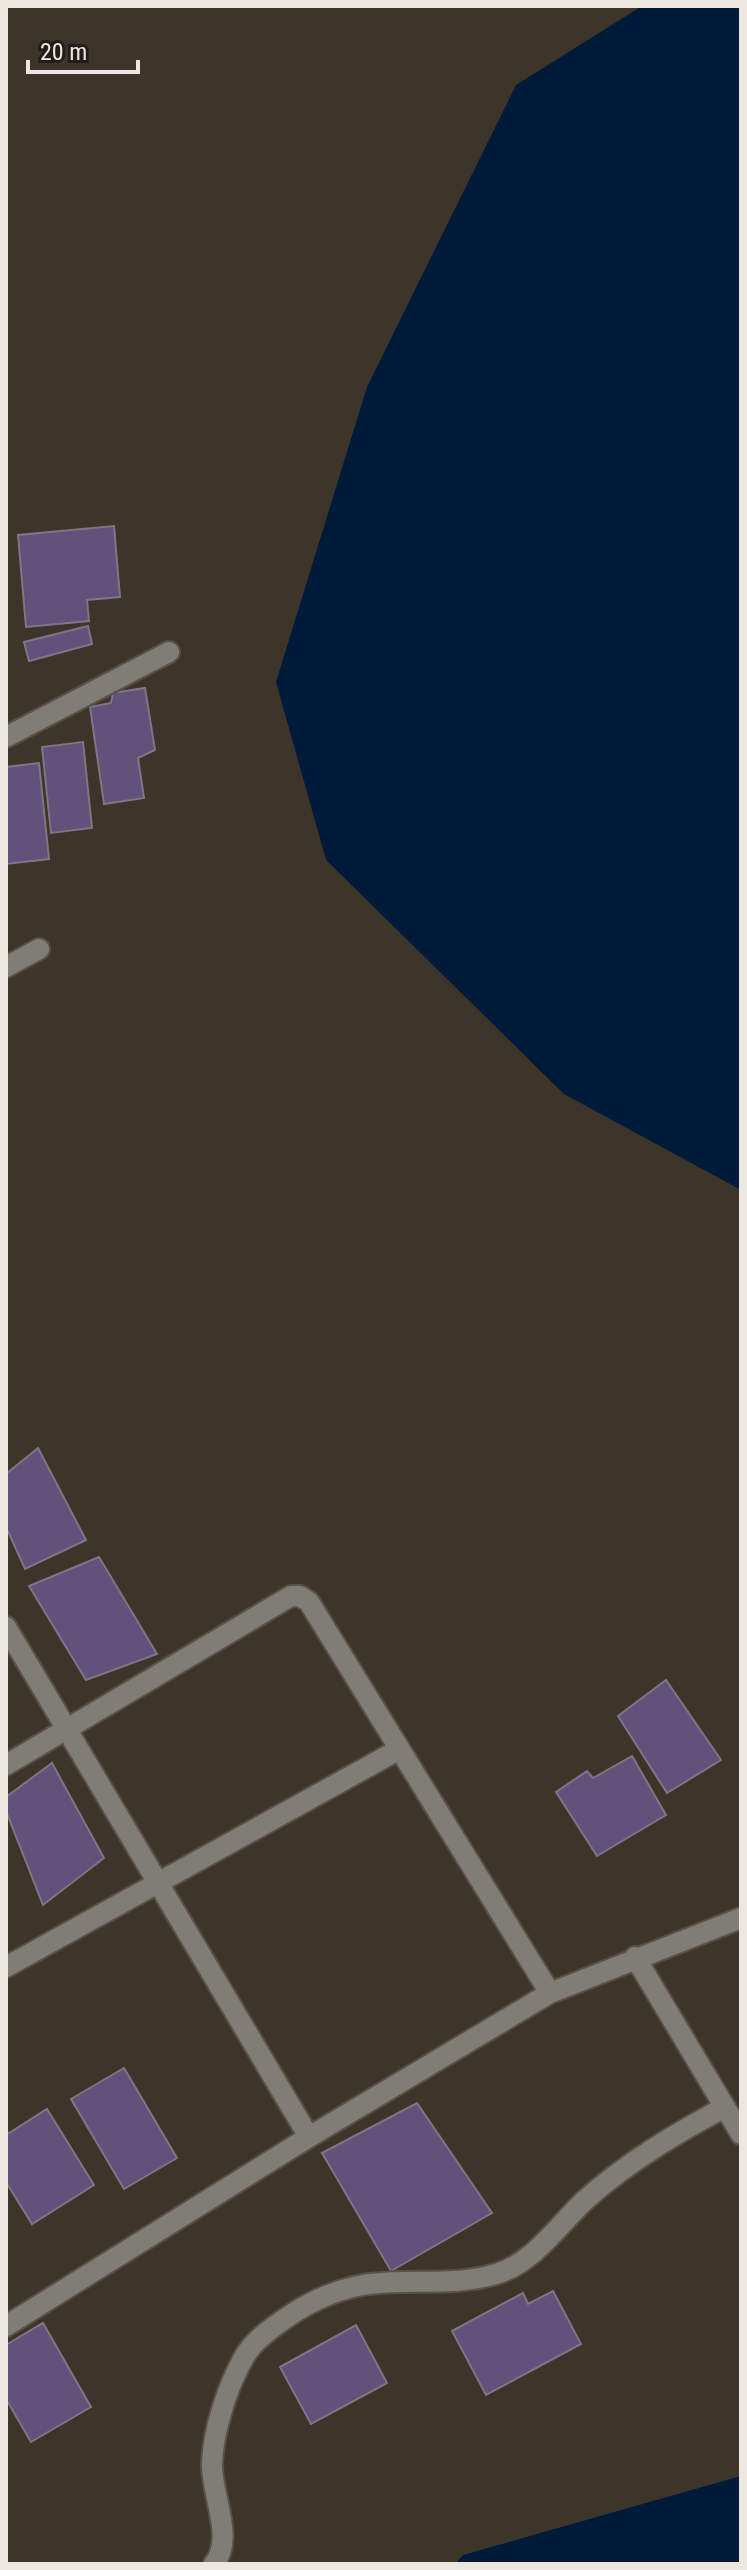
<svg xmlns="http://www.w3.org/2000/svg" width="747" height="2570" viewBox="0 0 747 2570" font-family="'Roboto Condensed',sans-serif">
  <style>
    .water { fill: #001b39 }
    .building { fill: #61517b; stroke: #7c7785; stroke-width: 2 }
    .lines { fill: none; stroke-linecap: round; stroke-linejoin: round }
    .minor-casing { stroke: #595146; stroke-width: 24 }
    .minor { stroke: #807d77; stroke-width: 20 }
  </style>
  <rect width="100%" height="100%" fill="#3d3529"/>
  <path class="water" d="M642 6H741V1190L564 1094 326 860 276 682 367 387 516 85Z
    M741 2476V2564H455L463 2555Z"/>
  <path class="building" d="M114 526 120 597 87 600 89 621 26 627 18 535Z
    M88 626 92 644 29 661 24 642Z
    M145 688 155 750 138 758 144 798 104 804 90 707 111 703 113 693Z
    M83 742 92 828 51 833 42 747Z
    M39 763 49 859 6 864V767Z
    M38 1448 86 1540 25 1569 6 1527V1474Z
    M99 1557 157 1654 86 1680 29 1586Z
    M666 1680 721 1760 667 1793 618 1716Z
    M632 1756 666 1815 597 1856 556 1792 587 1771 593 1778Z
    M52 1763 104 1858 43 1905 6 1811V1797Z
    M124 2068 177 2158 124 2189 71 2099Z
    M417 2103 492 2213 391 2271 322 2153Z
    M47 2109 94 2185 32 2224 6 2182V2135Z
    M553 2291 581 2344 486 2395 452 2331 523 2293 528 2304Z
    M43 2323 91 2407 31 2442 6 2399V2345Z
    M356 2325 387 2383 311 2424 280 2367Z"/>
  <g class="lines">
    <defs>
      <path id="minor" d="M6 737 169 652
        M6 967 39 949
        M6 1627 309 2137
        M6 1765 291 1596H300L309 1602 550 1993
        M635 1957 741 2134
        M6 1967 398 1750
        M6 2326 309 2137 550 1993 741 1918
        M214 2564C235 2538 211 2494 212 2464 213 2431 227 2388 243 2359 252 2342 270 2329 286 2318 309 2302 335 2290 363 2285 407 2278 453 2287 496 2274 533 2263 557 2227 584 2201 626 2163 675 2134 725 2107"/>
    </defs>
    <use href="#minor" class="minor-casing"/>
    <use href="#minor" class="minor"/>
  </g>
  <rect width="747" height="2570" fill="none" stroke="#ece7e0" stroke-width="16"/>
  <path d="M28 60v12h110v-12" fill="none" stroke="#ece7e0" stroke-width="4"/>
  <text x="40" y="60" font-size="24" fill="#ece7e0" stroke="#211d18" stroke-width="6" paint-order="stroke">20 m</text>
</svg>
